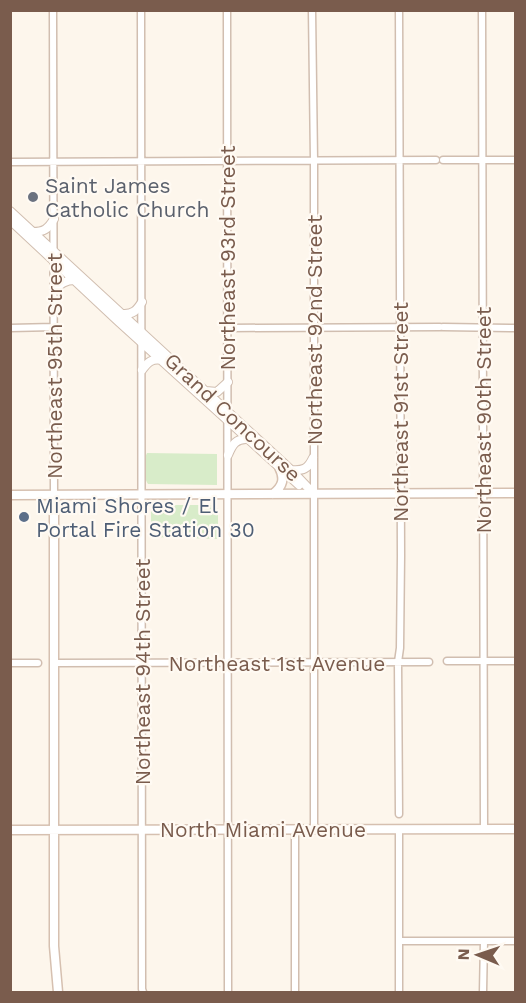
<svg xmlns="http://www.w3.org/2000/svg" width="526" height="1003" viewBox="0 0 526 1003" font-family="'Work Sans',sans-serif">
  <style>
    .green { fill: #d8ecc9 }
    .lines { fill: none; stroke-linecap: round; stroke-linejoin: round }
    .minor-casing { stroke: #d1beb0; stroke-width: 9 }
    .tertiary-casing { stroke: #d1beb0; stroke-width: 10 }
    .secondary-casing { stroke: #d6c0b0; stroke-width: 11 }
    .minor { stroke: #fff; stroke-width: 6 }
    .tertiary { stroke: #fff; stroke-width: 8 }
    .secondary { stroke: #fff; stroke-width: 8 }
    .worship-dot { fill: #6b7280; stroke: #fffaf3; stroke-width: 2 }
    .service-dot { fill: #5c6f8a; stroke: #fffaf3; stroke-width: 2 }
    .labels { text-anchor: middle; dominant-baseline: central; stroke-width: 4.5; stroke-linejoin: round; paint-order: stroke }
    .worship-label { font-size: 21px; fill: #5b616d; stroke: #fffaf3; text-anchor: start }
    .street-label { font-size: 21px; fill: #7a5c4d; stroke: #fffaf3 }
    .service-label { font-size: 21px; fill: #4e5e75; stroke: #fffaf3; text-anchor: start }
  </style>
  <rect width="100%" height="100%" fill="#fdf6ec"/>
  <path class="green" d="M147 453 217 454V485L148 484C143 477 143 460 147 453Z
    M155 505H213L218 509V539L151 537V511L153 507Z"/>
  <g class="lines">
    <defs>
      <path id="minor" d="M53 10 54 495
        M141 10 142 989 143 992
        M227 10 228 992
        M312 10 314 161V829
        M399 10 401 556 400 648 398 662 399 814
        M482 10 484 829
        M443 160H516
        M10 162 436 160
        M443 327 516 328
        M10 328 54 327
        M228 328 440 327
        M447 661H516
        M10 663H38
        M54 663 429 662
        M399 829V992
        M399 941H516
        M295 992V829
        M483 992 484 941"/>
      <path id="tertiary" d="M10 211 291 470 314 494
        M10 220 118 321 299 485
        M33 232C44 232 48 229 54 219
        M54 291C60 284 65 280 75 280
        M122 314C133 315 137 310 142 302
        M142 370C148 362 152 358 162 360
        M206 391 217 392 228 382
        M228 455C232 445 236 438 248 439
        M291 470C303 471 308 469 313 458"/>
      <path id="secondary" d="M273 494C283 486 285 479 279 467
        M10 495 516 493
        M54 495V946L58 992
        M10 830 516 829"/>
    </defs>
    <use href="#minor" class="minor-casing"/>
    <use href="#tertiary" class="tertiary-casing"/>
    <use href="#secondary" class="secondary-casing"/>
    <use href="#minor" class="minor"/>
    <use href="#tertiary" class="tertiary"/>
    <use href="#secondary" class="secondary"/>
  </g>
  <circle class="worship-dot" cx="33" cy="197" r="6"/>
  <circle class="service-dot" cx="24" cy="517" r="6"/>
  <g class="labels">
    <g class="worship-label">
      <text x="45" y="185">Saint James<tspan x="45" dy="24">Catholic Church</tspan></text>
    </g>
    <g class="street-label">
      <text transform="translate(227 258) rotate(-90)">Northeast 93rd Street</text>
      <text transform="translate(314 330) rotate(-90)">Northeast 92nd Street</text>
      <text transform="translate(54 366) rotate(-90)">Northeast 95th Street</text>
      <text transform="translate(400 412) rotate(-90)">Northeast 91st Street</text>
      <text transform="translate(233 417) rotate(43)">Grand Concourse</text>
      <text transform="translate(483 420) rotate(-90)">Northeast 90th Street</text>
      <text x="277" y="663">Northeast 1st Avenue</text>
      <text transform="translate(142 672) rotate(-90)">Northeast 94th Street</text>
      <text x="263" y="829">North Miami Avenue</text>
    </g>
    <g class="service-label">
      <text x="36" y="505">Miami Shores / El<tspan x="36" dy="24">Portal Fire Station 30</tspan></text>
    </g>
  </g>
  <rect width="526" height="1003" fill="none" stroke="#7a5c4d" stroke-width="24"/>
  <g transform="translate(478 955) rotate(272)" stroke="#fffaf3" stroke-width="4.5" paint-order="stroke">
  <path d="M0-4.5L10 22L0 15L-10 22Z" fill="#7a5c4d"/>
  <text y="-9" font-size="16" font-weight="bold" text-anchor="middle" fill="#7a5c4d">N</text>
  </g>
</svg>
